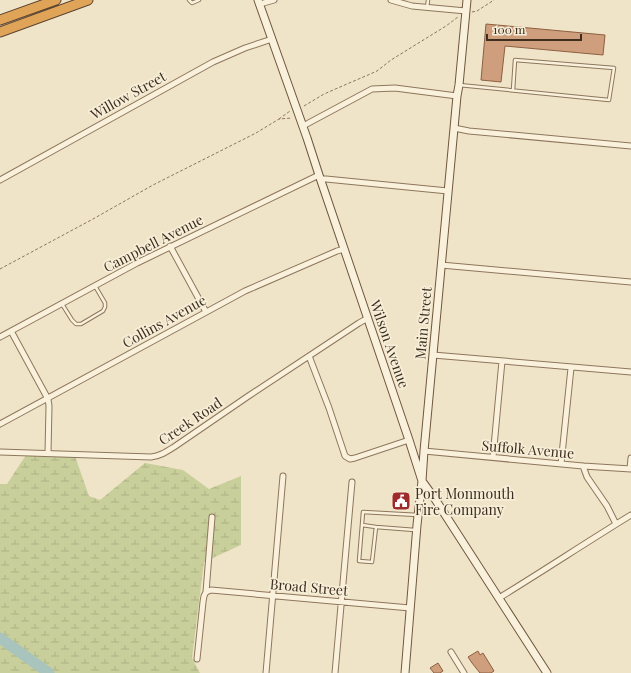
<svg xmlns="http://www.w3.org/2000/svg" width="631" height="673" viewBox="0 0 631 673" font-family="'Playfair Display',serif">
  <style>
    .wetland { fill: url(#wetland-marsh) }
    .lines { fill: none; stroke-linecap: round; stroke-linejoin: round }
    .river { stroke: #a9c4bc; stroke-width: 11 }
    .building { fill: #cf9f7d; stroke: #8d5f41 }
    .lane-casing { stroke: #8d765c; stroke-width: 4.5 }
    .street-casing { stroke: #8d765c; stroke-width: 7 }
    .secondary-casing { stroke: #6f573f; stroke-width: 9 }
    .highway-casing { stroke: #5b4430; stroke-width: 11 }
    .path { stroke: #8d765c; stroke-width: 1; stroke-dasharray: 3 2; stroke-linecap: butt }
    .lane { stroke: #faf1dc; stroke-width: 2.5 }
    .street { stroke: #faf1dc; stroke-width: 5 }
    .secondary { stroke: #faf1dc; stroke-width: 7 }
    .highway { stroke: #e0a458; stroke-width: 9 }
    .labels { text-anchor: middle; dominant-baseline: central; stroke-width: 3.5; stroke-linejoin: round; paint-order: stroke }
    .street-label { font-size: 14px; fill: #3d2e20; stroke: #f7eed8 }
    .poi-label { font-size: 14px; fill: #3d2e20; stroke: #f7eed8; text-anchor: start }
  </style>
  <defs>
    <pattern id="wetland-marsh" width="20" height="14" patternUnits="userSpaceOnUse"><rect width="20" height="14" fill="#c9cf9b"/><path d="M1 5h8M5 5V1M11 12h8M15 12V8" fill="none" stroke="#aeb285"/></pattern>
  </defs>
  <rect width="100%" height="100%" fill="#f0e4c8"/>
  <path class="wetland" d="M26 455 75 456 89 496 100 500 145 463 183 470 209 489 241 476V545L204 562 192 658 200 673H0V484H7Z"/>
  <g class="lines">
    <path class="river" d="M0 638 49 673"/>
  </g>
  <path class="building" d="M486 24 605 35 603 55 505 46 501 82 481 80Z
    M478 651 480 655 483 653 494 671 491 673H480L472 663 468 657Z
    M438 663 443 671 440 673H434L430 668Z"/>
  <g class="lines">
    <defs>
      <path id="lane" d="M189 0 192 3 199 0
        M427 8 428 0
        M459 85 609 100 614 68 515 60 513 90
        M62 304 72 320 76 324H81L103 311 105 307V303L95 286
        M362 525 376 527
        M415 530 376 527 372 562 359 561 363 512 418 515"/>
      <path id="street" d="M391 0 412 6 466 11
        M260 4 274 0
        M303 126 372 89 395 88 457 96
        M454 128 469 131 631 146
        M320 179H326L448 191
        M0 180 213 62 245 48 272 39
        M170 246 206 312
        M441 265 631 282
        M11 331 48 399 49 406 48 453
        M0 337 137 263 319 175
        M433 355 631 372
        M309 356 329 408 345 456 350 459 355 458 409 440
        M0 424 245 291 337 251 344 249
        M424 451 583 466 631 469
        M0 452 151 457C160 456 166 452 174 447L247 397 359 323 368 318
        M493 457 502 361
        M561 464 571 368
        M583 466 587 477 607 506 616 524
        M630 469 631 458
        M206 592 211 590 410 608
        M499 598C543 571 587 542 631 515
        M451 652 464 673
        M197 659 203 602 204 596 206 592 212 517
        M266 673 283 476
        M335 673 352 482"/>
      <path id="secondary" d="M258 0 307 138 319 175 409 440 422 481 435 499 547 673
        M405 673 417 525 422 481 424 451 457 96 459 85 467 0"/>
      <path id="highway" d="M0 20 56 0
        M0 32 88 0"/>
    </defs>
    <use href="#lane" class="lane-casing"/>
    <use href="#street" class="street-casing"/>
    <use href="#secondary" class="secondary-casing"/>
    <use href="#highway" class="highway-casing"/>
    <path class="path" d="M472 12 477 11 494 0
      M304 106 324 94 340 87 368 75 377 71 391 60 446 26 458 17
      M279 119 290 111
      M0 269 93 219 153 185 256 133 279 119 292 118"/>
    <use href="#lane" class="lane"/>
    <use href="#street" class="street"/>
    <use href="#secondary" class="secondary"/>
    <use href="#highway" class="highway"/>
  </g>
  <defs>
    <symbol id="civic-square" viewBox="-11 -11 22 22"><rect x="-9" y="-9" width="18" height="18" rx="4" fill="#9e2a2b" stroke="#f7eed8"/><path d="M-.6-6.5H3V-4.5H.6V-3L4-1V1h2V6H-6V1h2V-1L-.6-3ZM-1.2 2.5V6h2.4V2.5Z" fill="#fff"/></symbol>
  </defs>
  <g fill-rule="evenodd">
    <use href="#civic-square" x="390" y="490" width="22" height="22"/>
  </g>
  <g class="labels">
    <g class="street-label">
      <text transform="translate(128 95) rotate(-29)">Willow Street</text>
      <text transform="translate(153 243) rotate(-27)">Campbell Avenue</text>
      <text transform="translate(164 321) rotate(-29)">Collins Avenue</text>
      <text transform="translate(423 323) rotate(-85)">Main Street</text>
      <text transform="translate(390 344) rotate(71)">Wilson Avenue</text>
      <text transform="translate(190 421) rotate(-34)">Creek Road</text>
      <text transform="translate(528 449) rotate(5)">Suffolk Avenue</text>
      <text transform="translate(309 587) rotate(5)">Broad Street</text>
    </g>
    <g class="poi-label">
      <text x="415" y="493">Port Monmouth<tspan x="415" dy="16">Fire Company</tspan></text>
    </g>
  </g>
  <path d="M487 34v6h94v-6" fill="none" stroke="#3d2e20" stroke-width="2"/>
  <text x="493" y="34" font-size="12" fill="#3d2e20" stroke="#f7eed8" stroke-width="3" paint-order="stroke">100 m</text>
</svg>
